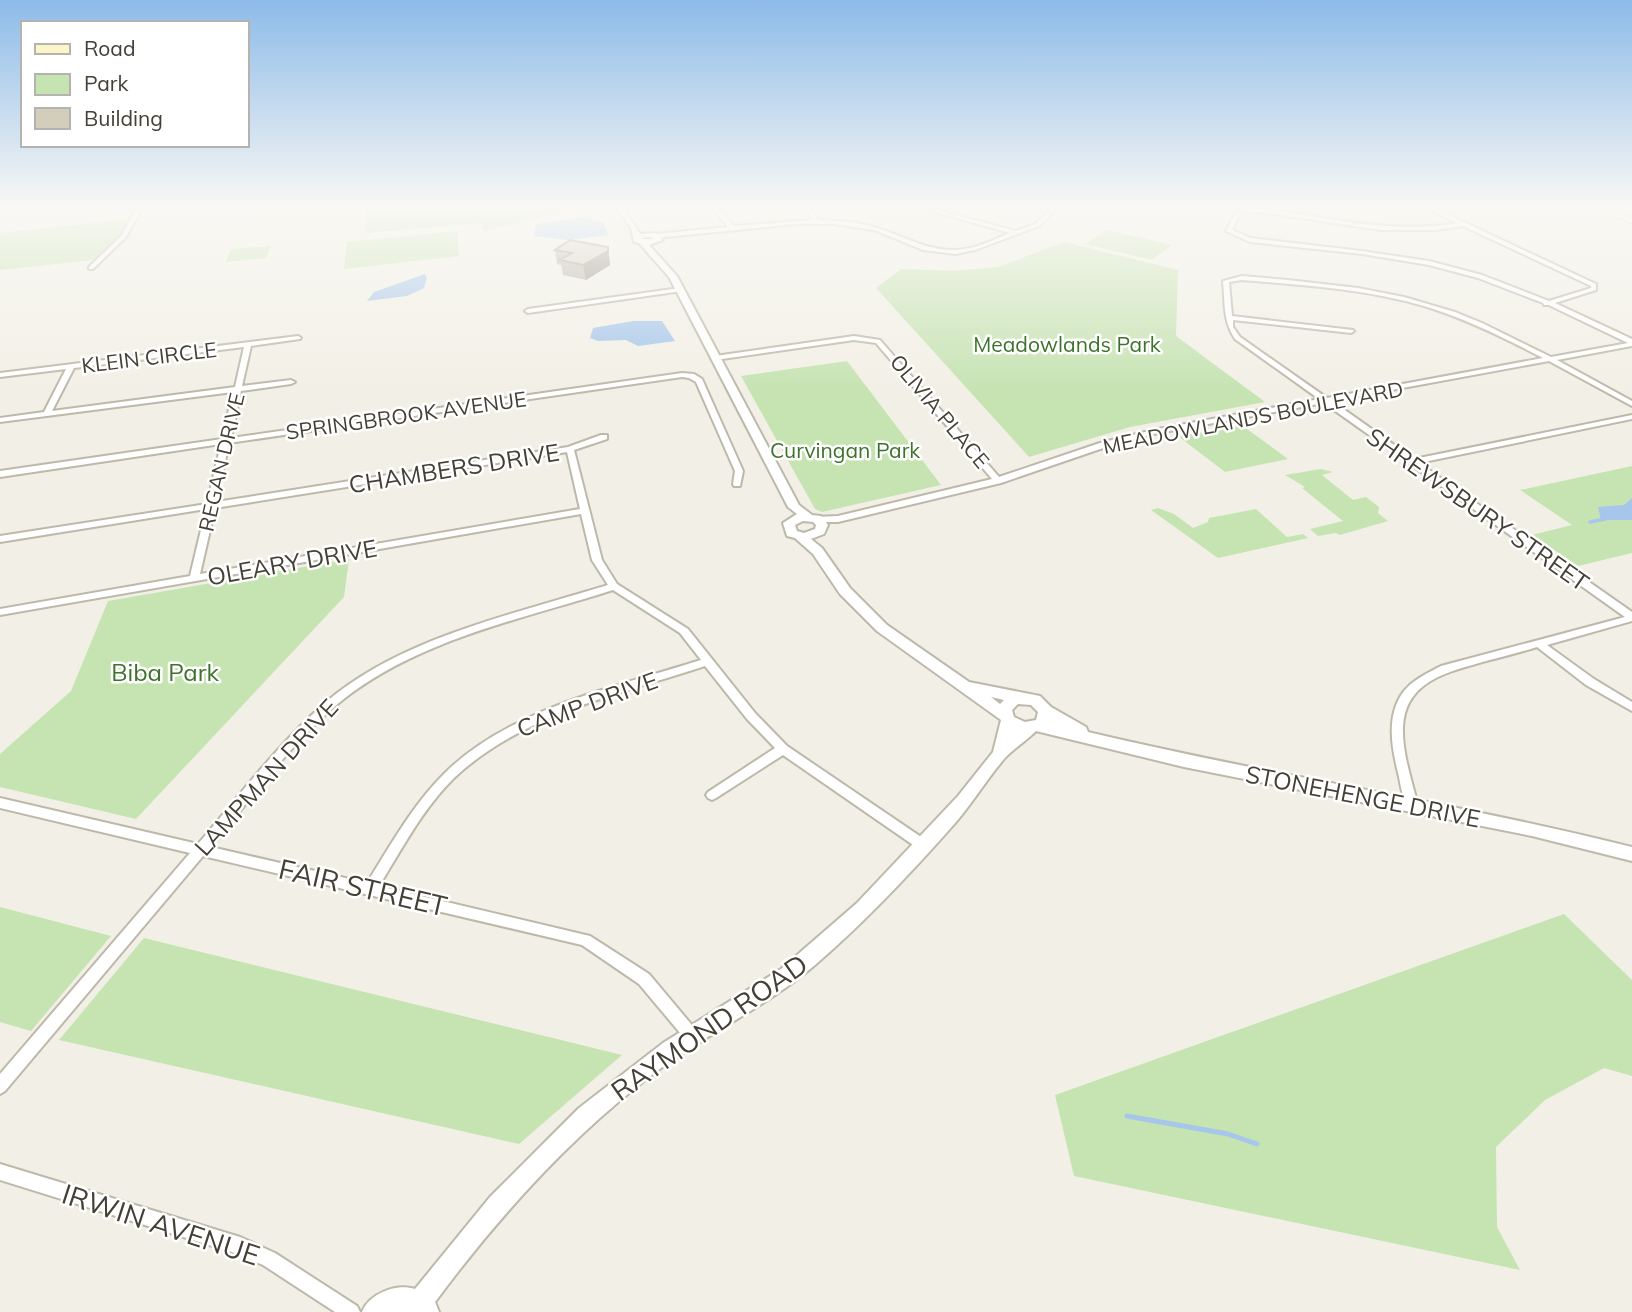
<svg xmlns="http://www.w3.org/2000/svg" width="1632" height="1312" viewBox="0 0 1632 1312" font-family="Mulish,sans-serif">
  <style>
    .green { fill: #c6e3b2 }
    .water { fill: #a6c6eb }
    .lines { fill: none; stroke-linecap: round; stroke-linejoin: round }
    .stream-far1 { stroke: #a6c6eb; stroke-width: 3.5 }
    .stream { stroke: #a6c6eb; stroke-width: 5 }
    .minor-casing { stroke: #bdb9aa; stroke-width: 4 }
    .tertiary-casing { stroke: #bdb9aa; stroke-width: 4 }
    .secondary-casing { stroke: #cfc798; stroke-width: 3 }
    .minor { fill: #fff; fill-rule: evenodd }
    .tertiary { fill: #fff; fill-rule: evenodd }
    .secondary { fill: #fbf5c8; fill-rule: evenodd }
    .wall { fill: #b5b0a2 }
    .shaded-wall { fill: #949084 }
    .building { fill: #d3cdbc; stroke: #949084; stroke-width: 2 }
    .labels { text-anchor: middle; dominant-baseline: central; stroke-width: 5; stroke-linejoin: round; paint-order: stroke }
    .far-park-label { font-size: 21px; fill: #3e722d; stroke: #fff }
    .far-street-label { font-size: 21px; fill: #444036; stroke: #fff }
    .street-label { font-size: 24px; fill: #444036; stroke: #fff }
    .park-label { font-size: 24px; fill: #3e722d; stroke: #fff }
    .near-street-label { font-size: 28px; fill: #444036; stroke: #fff }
  </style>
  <rect width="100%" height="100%" fill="#f2f0e6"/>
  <path class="green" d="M366 207H569L573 209 483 231 482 223 365 233Z
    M130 219 121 234 93 260 0 270V233Z
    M1107 230 1172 245 1152 260 1086 244Z
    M457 231 459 256 344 269 347 242Z
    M1064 242 1178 270 1176 336 1265 402 1130 427 1029 457 876 288 901 269 955 271 998 267Z
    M271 246 266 258 226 262 231 249Z
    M847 361 941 485 822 512 815 509 741 376Z
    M1243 426 1288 459 1225 472 1178 436Z
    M1632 466V553L1578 566 1532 535 1572 525 1520 490Z
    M1321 469 1333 472 1322 475 1353 500 1366 497 1379 507 1378 513 1388 521 1340 535 1336 533 1318 536 1310 529 1343 521 1302 488 1305 487 1285 475Z
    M1158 508 1174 514 1193 528 1208 522 1209 518 1256 509 1287 537 1303 534 1308 538 1218 558 1151 510Z
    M349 559 344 597 136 819 0 787V754L71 691 108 601Z
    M0 907 111 936 31 1031 0 1022Z
    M1564 914 1632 980V1076L1604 1068 1545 1100 1496 1147 1497 1227 1520 1270 1074 1176 1055 1095Z
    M144 938 622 1055 519 1144 59 1040Z"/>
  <path class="water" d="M585 217 604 223 608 235 568 240 534 236 536 224Z
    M425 274 427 278 424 288 407 296 367 301 374 292Z
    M633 321H662L675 341 638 346 626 340 598 341 590 338 593 328Z
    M1632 498V520H1601L1598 507 1624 505Z"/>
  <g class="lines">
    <path class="stream-far1" d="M1590 522 1605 519"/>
    <path class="stream" d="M1127 1116 1228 1134 1257 1144"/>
    <defs>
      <path id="minor" d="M137 207H143L126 237 93 269H89V267L122 235Z
        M712 207H717L734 226 813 220 804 207H809L818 220C837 220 859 222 877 228 904 236 925 250 954 250 973 250 993 240 1010 233L917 207H926L1016 231 1035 224 1053 207H1058L1039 226 975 250 955 254 923 250 874 230 834 224H796L655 238 652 236 655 234 728 227Z
        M1425 207H1432L1596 284V290L1555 303 1632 339V346L1557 360 1632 401V406L1549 361 1332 401 1414 459 1632 415V419L1419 463 1632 612V621L1547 645 1594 679 1632 702V711L1586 685 1537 647C1518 653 1498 658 1479 663 1444 673 1405 683 1403 727 1402 753 1412 781 1418 806L1416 809 1412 811 1408 809C1403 799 1401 788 1399 777 1392 749 1385 716 1404 691 1414 679 1428 673 1441 666L1625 617 1410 464H1407L1406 461 1324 403 1153 434 1106 447 1001 483 838 522H817L814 521V517L838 516 992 479 876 343 854 340 715 360 711 358 715 356 854 336 880 340 999 477 1100 443 1153 430 1319 399 1235 339C1223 321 1225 303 1223 281L1242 276 1288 280 1358 288 1404 297 1455 312 1482 323 1551 357 1628 343 1557 309 1549 305H1544L1543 303 1478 278 1429 265 1362 254 1250 242 1226 231C1231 221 1235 210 1247 208 1264 207 1299 214 1317 217 1364 225 1410 231 1457 223ZM1247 212 1273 214 1381 230H1436L1463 226 1591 286V288L1549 301 1482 275 1429 261 1362 251 1251 238 1232 230 1239 216ZM1242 280C1303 285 1365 289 1424 306 1466 319 1505 338 1543 358L1327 398 1240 337 1233 327V320L1351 333 1354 331 1353 330 1232 316 1229 282Z
        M680 288 683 290 682 291 528 313 525 311 528 309Z
        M298 336 301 338 300 339 251 346 242 386 291 380 295 382 291 384 241 391 231 438 682 373 694 374 702 379 743 471 740 486H734L733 484 735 471 696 382 689 378 682 377 229 443 216 502 568 447 601 435H607V439L574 450 602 560 617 584 688 629 755 713 787 746 927 841 929 845 927 849 923 850 919 849 783 755 716 798 712 800 708 798 706 795 708 792 775 748 747 719 705 666C620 694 523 714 455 777 423 808 402 849 379 886L590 936 649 974 696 1030 698 1035 696 1040 691 1042 686 1040 639 984 582 945 203 856 5 1091 0 1094V1074L190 853 0 808V798L198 844C239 796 278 744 326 702 402 637 515 614 608 585L592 560 581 514 0 615V609L190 576 206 509 0 542V536L207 504 221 444 0 477V471L222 439 233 392 0 422V418L44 412 66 369 0 377V373ZM244 347 235 387 52 411 74 368ZM567 452 580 509 200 574 215 508ZM613 590 680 633 701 660C616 687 508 709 444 774 412 806 390 846 367 883L211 847C250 800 288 747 334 707 411 641 519 620 613 590Z
        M0 1164 240 1237 275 1253 357 1306 360 1312H335L263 1265 238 1254 0 1180Z"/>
      <path id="tertiary" d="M616 207H623L640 234 655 233 663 240 649 245 677 276 799 505 812 515 821 516 828 525 824 534 811 539 822 548 850 588 887 625 969 682 1040 696 1051 707 1086 727 1088 732C1268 775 1452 802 1632 847V861L1532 836 1184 767 1036 731C1026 741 1014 748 1004 759 987 779 973 802 956 822 912 872 866 921 815 965 767 1006 708 1033 657 1071 571 1136 499 1216 435 1302L439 1312H362C369 1294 396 1283 415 1289L490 1197 579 1108 663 1043 781 969 857 903 958 796 993 752 1001 720 877 631 840 594 813 554 795 538 787 536 783 523 797 514 788 507 669 277 639 243 634 242 631 228ZM650 237 653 239H642V238ZM803 521 813 522 816 525 815 529 804 533 797 531 795 525ZM991 697 1004 700 1000 704ZM1018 704 1031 705 1038 712 1036 720 1025 722 1014 717 1012 710Z"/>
      <path id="secondary" d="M1593 207H1605L1632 218V223Z"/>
    </defs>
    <use href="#minor" class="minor-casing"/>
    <use href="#tertiary" class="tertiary-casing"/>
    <use href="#secondary" class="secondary-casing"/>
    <use href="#minor" class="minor"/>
    <use href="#tertiary" class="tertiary"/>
    <use href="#secondary" class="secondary"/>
  </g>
  <path class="wall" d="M608 247 610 265 586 280 563 275 561 265 557 264 555 250Z"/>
  <path class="shaded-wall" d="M608 247 610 265 586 280 583 265Z"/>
  <path class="building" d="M570 240 608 247V251L583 265 560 260 572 253 555 250Z"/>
  <linearGradient id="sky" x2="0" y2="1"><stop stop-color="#8dbbe9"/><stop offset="0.53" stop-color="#f9f8f4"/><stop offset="1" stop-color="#f9f8f4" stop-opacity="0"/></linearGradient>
  <rect width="1632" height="391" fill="url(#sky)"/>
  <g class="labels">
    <g class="far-park-label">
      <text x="1067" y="344">Meadowlands Park</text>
      <text x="845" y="450">Curvingan Park</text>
    </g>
    <g class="far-street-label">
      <text transform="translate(149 357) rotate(-7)">KLEIN CIRCLE</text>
      <text transform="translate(940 411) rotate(50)">OLIVIA PLACE</text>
      <text transform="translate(406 415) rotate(-8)">SPRINGBROOK AVENUE</text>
      <text transform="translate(1253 417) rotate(-11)">MEADOWLANDS BOULEVARD</text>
      <text transform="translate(221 462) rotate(-77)">REGAN DRIVE</text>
    </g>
    <g class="street-label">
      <text transform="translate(454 468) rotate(-9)">CHAMBERS DRIVE</text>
      <text transform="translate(1478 509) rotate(35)">SHREWSBURY STREET</text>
      <text transform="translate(292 562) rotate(-10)">OLEARY DRIVE</text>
      <text transform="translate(587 704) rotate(-20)">CAMP DRIVE</text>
      <text transform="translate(266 777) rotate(-48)">LAMPMAN DRIVE</text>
      <text transform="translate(1363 796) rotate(11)">STONEHENGE DRIVE</text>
    </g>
    <g class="park-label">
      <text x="165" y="672">Biba Park</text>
    </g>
    <g class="near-street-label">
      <text transform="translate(363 887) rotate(13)">FAIR STREET</text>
      <text transform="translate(709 1027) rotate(-35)">RAYMOND ROAD</text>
      <text transform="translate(161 1224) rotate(18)">IRWIN AVENUE</text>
    </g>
  </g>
  <rect x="21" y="21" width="228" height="126" fill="#ffffff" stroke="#b4b3af" stroke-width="2"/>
  <rect x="35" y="44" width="35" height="10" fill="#fbf5c8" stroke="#b4b3af" stroke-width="2"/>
  <text x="84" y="56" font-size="21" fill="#444036">Road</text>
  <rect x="35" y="74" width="35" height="21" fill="#c6e3b2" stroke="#b4b3af" stroke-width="2"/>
  <text x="84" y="91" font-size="21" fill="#444036">Park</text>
  <rect x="35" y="108" width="35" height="21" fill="#d3cdbc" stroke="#b4b3af" stroke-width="2"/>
  <text x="84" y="126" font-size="21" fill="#444036">Building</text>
</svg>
